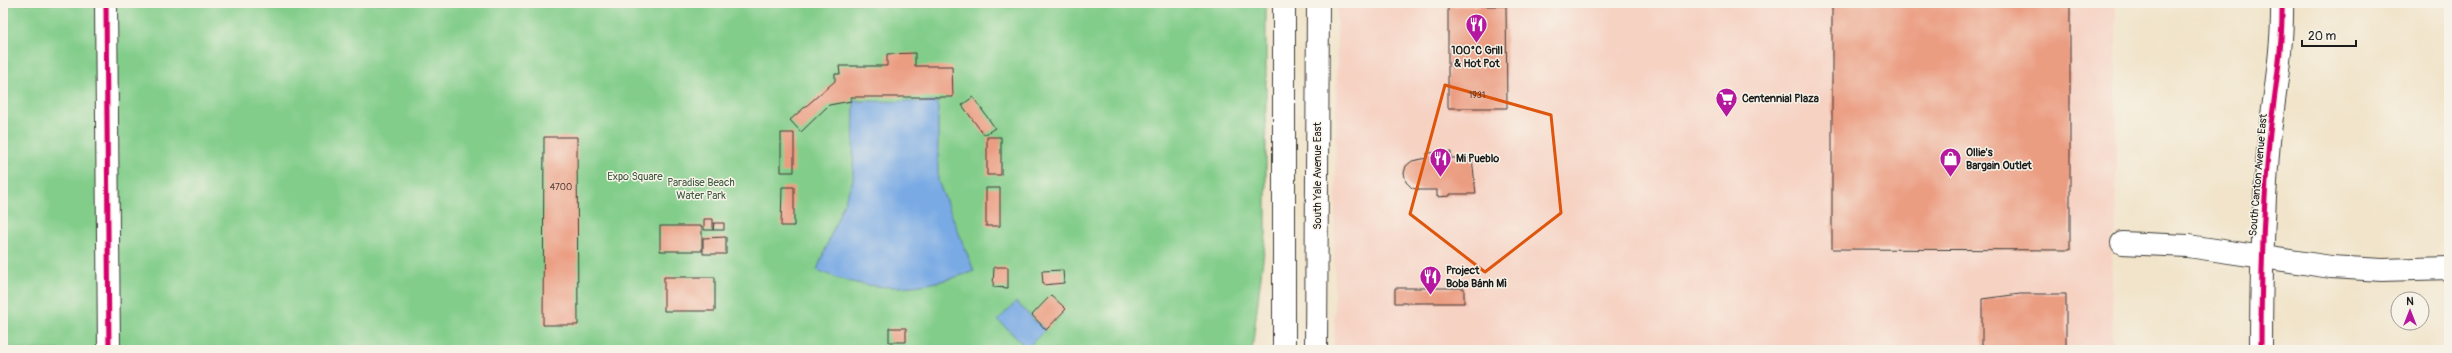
<svg xmlns="http://www.w3.org/2000/svg" width="2452" height="353" viewBox="0 0 2452 353" font-family="Pangolin,sans-serif">
  <style>
    .built { fill: #f6d2c3 }
    .green { fill: #82cd8a; stroke: #4f7453 }
    .water { fill: #79aae4; stroke: #4a6380 }
    .building { fill: #eb9d82 }
    .lines { fill: none; stroke-linecap: round; stroke-linejoin: round }
    .minor-casing { stroke: #3c3a36; stroke-width: 24 }
    .secondary-casing { stroke: #3c3a36; stroke-width: 24 }
    .minor { stroke: #fff; stroke-width: 22 }
    .secondary { stroke: #fff; stroke-width: 22 }
    .cycleway-casing { stroke: #f7f3e8; stroke-width: 8 }
    .cycleway { stroke: #d6006c; stroke-width: 5 }
    .marked { fill: none; stroke: #de560d; stroke-width: 3; stroke-linejoin: round }
    .labels { text-anchor: middle; dominant-baseline: central; stroke-width: 3; stroke-linejoin: round; paint-order: stroke }
    .number-label { font-size: 9px; fill: #503c36 }
    .poi-label { font-size: 11px; font-weight: bold; fill: #1c1c1c; stroke: #f7f3e8; text-anchor: start }
    .street-label { font-size: 11px; fill: #1c1c1c; stroke: #f7f3e8 }
    .park-label { font-size: 11px; fill: #405a42; stroke: #f7f3e8 }
  </style>
  <rect width="100%" height="100%" fill="#f7f3e8"/>
  <filter id="ink" filterUnits="userSpaceOnUse"><feTurbulence type="fractalNoise" baseFrequency=".025" numOctaves="2"/><feDisplacementMap in="SourceGraphic" scale="8" xChannelSelector="R" yChannelSelector="G"/><feConvolveMatrix kernelMatrix="1 2 1 2 8 2 1 2 1" color-interpolation-filters="sRGB"/></filter>
  <filter id="wash" filterUnits="userSpaceOnUse"><feTurbulence type="fractalNoise" baseFrequency=".012" numOctaves="4" result="noise"/><feDisplacementMap in="SourceGraphic" scale="16" xChannelSelector="R" yChannelSelector="G"/><feGaussianBlur stdDeviation="0.9" result="paint"/><feColorMatrix in="noise" values="0 0 0 0 0 0 0 0 0 0 0 0 0 0 0 0 0 1.4 0 .05"/><feComposite in="paint" operator="in"/></filter>
  <g filter="url(#wash)">
    <rect width="100%" height="100%" fill="#f1e4ca"/>
    <path class="built" d="M1337 3H2116V234L2111 243 2113 350H1334Z"/>
    <path class="green" d="M3 3H1266V235L1252 350H3Z"/>
    <path class="water" d="M854 101 938 102V181L974 271C919 291 872 294 817 270L853 180Z
      M1016 302 1045 330 1027 348 998 320Z"/>
    <g id="blocks">
      <path class="building" d="M1832 3H2070V250L1832 249Z
        M1448 6H1506L1507 108H1448Z
        M915 53V66H952L953 97H851V101L829 105 801 132 790 120 835 81V74H840L839 66H887V54Z
        M973 97 995 128 984 135 962 105Z
        M781 133H794V172H781Z
        M544 137H577L578 325H543Z
        M987 137H1001V175H987Z
        M1451 152V158H1472L1476 194H1450V196L1437 197V190H1420L1412 188 1406 182 1404 173 1406 166 1412 161 1427 158V153Z
        M782 187H794V226H781Z
        M986 188H1000V226H986Z
        M704 219H713V230H704Z
        M714 223H724V230H713Z
        M660 226H702V251H660Z
        M726 237V254H703V238Z
        M994 267H1008V288L993 287Z
        M1063 270 1064 283 1043 285 1042 271Z
        M664 277H715V311H664Z
        M1395 288H1464V303H1395Z
        M2020 294H2066V350H1982V299Z
        M1051 295 1066 309 1046 330 1032 315Z
        M889 328H906V342H889Z"/>
    </g>
  </g>
  <g filter="url(#ink)">
    <use href="#blocks" fill-opacity="0" stroke="#3c3a36" stroke-width="1"/>
    <g class="lines">
      <defs>
        <path id="minor" d="M106 3 109 350
          M2122 243 2188 246 2331 267 2382 270 2449 268
          M2261 350C2261 280 2263 211 2269 141 2274 95 2283 50 2282 3"/>
        <path id="secondary" d="M1284 350V3
          M1316 350 1318 3"/>
      </defs>
      <use href="#minor" class="minor-casing"/>
      <use href="#secondary" class="secondary-casing"/>
      <use href="#minor" class="minor"/>
      <use href="#secondary" class="secondary"/>
      <defs>
        <path id="cycleway" d="M106 3 109 350
          M2261 350C2261 280 2263 211 2269 141 2274 95 2283 50 2282 3"/>
      </defs>
      <use href="#cycleway" class="cycleway-casing"/>
      <use href="#cycleway" class="cycleway"/>
    </g>
  </g>
  <path class="marked" d="M1445 85 1551 115 1561 213 1485 272 1410 214Z"/>
  <defs>
    <symbol id="restaurant-pin" viewBox="-11 -11 22 30"><path d="M0 17L-7.5 6A9.5 9.5 0 1 1 7.5 6Z" fill="#b5179e" stroke="#f7f3e8"/><path d="M-5-6h1v4h1v-4h1v4h1v-4h1v5L-1.5 .5V6h-2V.5L-5-1ZM5-6V6H3V1.5H1.5Q1.5-4 5-6Z" fill="#fff"/></symbol>
    <symbol id="supermarket-pin" viewBox="-11 -11 22 30"><path d="M0 17L-7.5 6A9.5 9.5 0 1 1 7.5 6Z" fill="#b5179e" stroke="#f7f3e8"/><path d="M-6-5.5h2.5l.6 2H6L4.5 2H-2.5L-4.4-4H-6ZM-1.5 3.2a1.3 1.3 0 1 0 .1 0ZM3 3.2a1.3 1.3 0 1 0 .1 0Z" fill="#fff"/></symbol>
    <symbol id="shop-pin" viewBox="-11 -11 22 30"><path d="M0 17L-7.5 6A9.5 9.5 0 1 1 7.5 6Z" fill="#b5179e" stroke="#f7f3e8"/><path d="M-5-2.5h2.3a2.7 3.5 0 0 1 5.4 0H5L5.5 6h-11ZM-1.5-2.5h3a1.5 2.3 0 0 0-3 0Z" fill="#fff"/></symbol>
  </defs>
  <g fill-rule="evenodd">
    <use href="#restaurant-pin" x="1464" y="12" width="25" height="34"/>
    <use href="#supermarket-pin" x="1714" y="86" width="25" height="34"/>
    <use href="#restaurant-pin" x="1428" y="146" width="25" height="34"/>
    <use href="#shop-pin" x="1938" y="146" width="25" height="34"/>
    <use href="#restaurant-pin" x="1418" y="264" width="25" height="34"/>
  </g>
  <g class="labels">
    <g class="number-label">
      <text x="1477" y="95">1931</text>
      <text x="561" y="187">4700</text>
    </g>
    <g class="poi-label">
      <text x="1477" y="50" text-anchor="middle">100°C Grill<tspan x="1477" dy="13">&amp; Hot Pot</tspan></text>
      <text x="1742" y="98">Centennial Plaza</text>
      <text x="1966" y="152">Ollie's<tspan x="1966" dy="13">Bargain Outlet</tspan></text>
      <text x="1456" y="158">Mi Pueblo</text>
      <text x="1446" y="270">Project<tspan x="1446" dy="13">Boba Bánh Mì</tspan></text>
    </g>
    <g class="street-label">
      <text transform="translate(2258 175) rotate(-85)">South Canton Avenue East</text>
      <text transform="translate(1317 176) rotate(-90)">South Yale Avenue East</text>
    </g>
    <g class="park-label">
      <text x="635" y="176">Expo Square</text>
      <text x="701" y="182">Paradise Beach<tspan x="701" dy="13">Water Park</tspan></text>
    </g>
  </g>
  <rect width="2452" height="353" fill="none" stroke="#f7f3e8" stroke-width="16"/>
  <g transform="translate(2410 311)"><circle r="19" fill="#f7f3e8" stroke="#9f9d96"/>
  <path d="M0-3L7 15L0 10L-7 15Z" fill="#b5179e"/>
  <text y="-6" font-size="11" font-weight="bold" text-anchor="middle" fill="#1c1c1c">N</text>
  </g>
  <path d="M2302 40v6h54v-6" fill="none" stroke="#1c1c1c" stroke-width="2"/>
  <text x="2308" y="40" font-size="12" fill="#1c1c1c" stroke="#f7f3e8" stroke-width="3" paint-order="stroke">20 m</text>
</svg>
